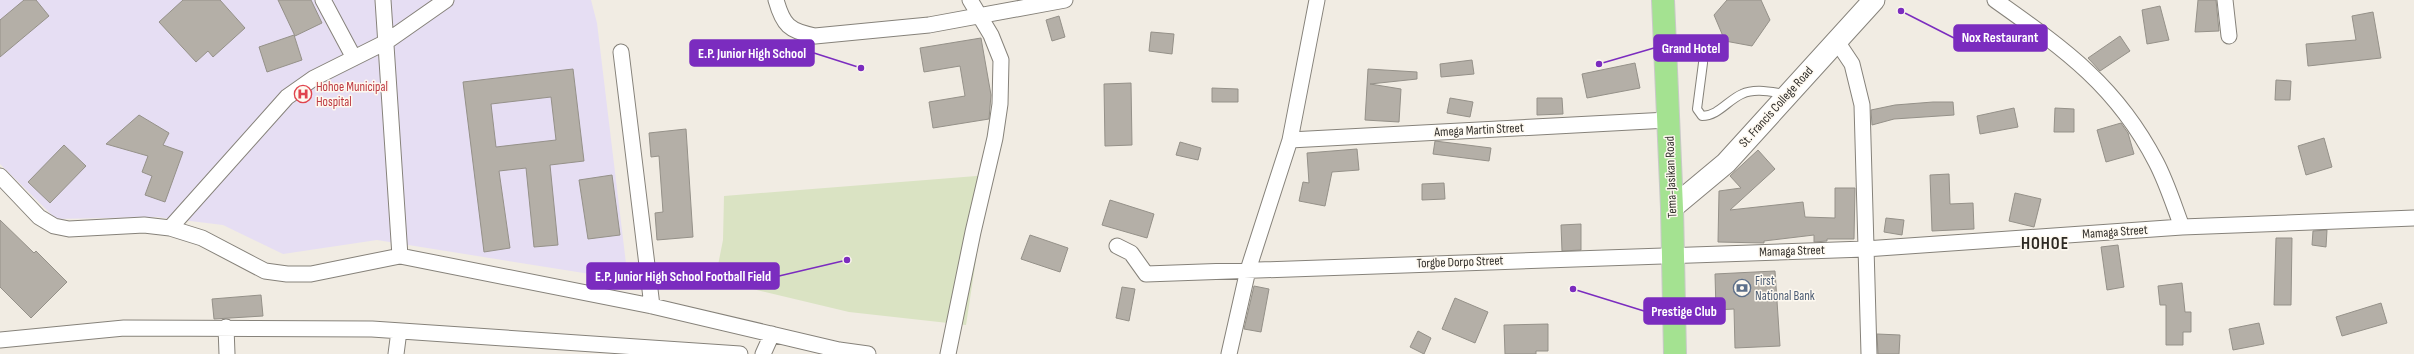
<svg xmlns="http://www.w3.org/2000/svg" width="2414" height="354" viewBox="0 0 2414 354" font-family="'Sofia Sans Condensed',sans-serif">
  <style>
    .medical { fill: #e6def3 }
    .green { fill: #dae3c3 }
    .building { fill: #b4afa7; stroke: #959189; fill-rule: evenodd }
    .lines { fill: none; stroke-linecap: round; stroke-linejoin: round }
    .lane-casing { stroke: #86827a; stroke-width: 10 }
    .street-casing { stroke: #86827a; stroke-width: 17 }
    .secondary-casing { stroke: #86827a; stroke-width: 23 }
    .highway-casing { stroke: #c9c9c8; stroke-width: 24 }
    .lane { stroke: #fff; stroke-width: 8 }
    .street { stroke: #fff; stroke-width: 15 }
    .secondary { stroke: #fff; stroke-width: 21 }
    .highway { stroke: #a4e291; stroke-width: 22 }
    .labels { text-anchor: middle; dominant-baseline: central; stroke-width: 3; stroke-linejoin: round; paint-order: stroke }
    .health-label { font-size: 13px; fill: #be3a42; stroke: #fef9f0; text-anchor: start }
    .street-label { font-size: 13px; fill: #312f2c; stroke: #fef9f0 }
    .service-label { font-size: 13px; fill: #4e5e75; stroke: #fef9f0; text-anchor: start }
    .district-label { font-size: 17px; font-weight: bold; letter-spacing: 1px; fill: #2e2a23; stroke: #fef9f0 }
    .leader { fill: none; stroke: #7b2cbf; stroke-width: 1.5 }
    .callout-dot { fill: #7b2cbf; stroke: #fef9f0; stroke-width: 1.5 }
    .callout { fill: #7b2cbf; stroke: #7b2cbf; stroke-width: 1.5 }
    .callout-label { font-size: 14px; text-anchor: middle; font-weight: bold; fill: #fff }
  </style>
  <rect width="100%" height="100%" fill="#f1ece3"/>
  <path class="medical" d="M0 0H591L597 23 628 280 377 240 283 254 223 225 157 217 56 219 0 164Z"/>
  <path class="green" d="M989 175 966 325 849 312 715 280 723 240 724 196Z"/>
  <path class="building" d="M24 0H36L49 16 0 57V20Z
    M183 0H220L245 28 213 57 208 51 196 62 159 22Z
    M278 0H311L322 23 295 36Z
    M1727 0H1761L1770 20 1752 46 1725 41 1714 15Z
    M2198 0H2216L2219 31 2195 32Z
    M2160 6 2169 40 2147 44 2142 10Z
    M2373 12 2381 58 2308 66 2306 44 2356 40 2352 16Z
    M1059 16 1065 37 1052 41 1046 20Z
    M1151 32 1174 34 1172 54 1149 51Z
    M294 35 302 60 267 72 259 47Z
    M2120 36 2130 51 2100 71 2088 58Z
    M981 38 991 95 989 119 933 128 929 102 965 96 960 66 924 72 920 48Z
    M1472 60 1474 74 1441 77 1440 64Z
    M1635 63 1640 88 1587 98 1582 74Z
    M573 69 584 161 550 165 558 245 534 247 526 168 499 171 510 248 484 252 463 82ZM551 97 556 140 496 147 491 104Z
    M1368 69 1417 72V79L1370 84 1401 89 1399 122 1365 120Z
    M2276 80 2291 81 2290 100H2275Z
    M1131 83 1132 145 1105 146 1104 84Z
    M1212 88 1238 89V102H1212Z
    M1450 98 1473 102 1470 117 1447 113Z
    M1537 98H1562L1563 114 1537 115Z
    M1933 102H1953L1954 115 1894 119 1872 125 1871 110 1895 105Z
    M2014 108 2018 127 1980 134 1977 116Z
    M2055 108 2074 109V132H2054Z
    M139 115 169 133 163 145 183 152 165 202 145 195 152 176 142 172 148 156 106 144Z
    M2121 123 2128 133 2134 154 2106 162 2097 130Z
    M686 129 693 237 657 240 655 213 663 212 659 156 651 157 649 133Z
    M2324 138 2332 167 2306 175 2298 146Z
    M1435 141 1491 148 1489 161 1433 154Z
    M1180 142 1201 148 1198 160 1176 155Z
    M64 145 86 166 50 203 28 182Z
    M1357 149 1359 170 1332 172 1325 206 1299 201 1303 182 1309 183 1307 153Z
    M1758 150 1775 169 1730 210 1803 202 1805 217 1835 218V188H1855L1854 239H1827V241L1814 242V235L1764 241V243L1718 242 1719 191 1741 188 1730 176Z
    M1949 174 1950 204 1973 203 1974 229 1932 231 1930 175Z
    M612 175 620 235 588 239 579 180Z
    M1444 183 1445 199 1422 200V184Z
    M2015 193 2041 199 2034 227 2009 221Z
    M1110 200 1154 214 1147 238 1102 225Z
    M1886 218 1904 220 1902 235 1884 232Z
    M0 220 34 253 36 251 67 282 31 318 0 287Z
    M1581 224V250L1562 251 1561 225Z
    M2327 230 2326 247 2312 245 2313 231Z
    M1030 235 1068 248 1060 272 1021 259Z
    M2276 238H2292L2291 305H2274Z
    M2118 245 2124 287 2107 290 2101 247Z
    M1775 271 1780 346 1735 348 1734 309 1716 310 1715 274Z
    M2182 283 2185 312H2191V332H2183V345H2166V305H2160L2158 286Z
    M1254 286 1269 289 1261 332 1244 329Z
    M1122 287 1135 289 1129 321 1116 318Z
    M261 295 263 316 214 319 212 299Z
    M1455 298 1488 312 1475 343 1442 329Z
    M2381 303 2387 323 2342 336 2336 317Z
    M2259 323 2264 344 2233 350 2229 329Z
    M1548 324V351H1536V354H1505L1504 325Z
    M1418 331 1431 338 1424 354 1410 347Z
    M1877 334 1900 335 1899 354H1878Z"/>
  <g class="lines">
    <defs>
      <path id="lane" d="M1703 63 1697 109 1702 116C1718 116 1728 100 1742 94 1755 88 1771 92 1785 94"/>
      <path id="street" d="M323 0 354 58
        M383 0 400 256
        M776 0C783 25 789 31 815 36L929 25 1065 0
        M1995 0C2064 49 2116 85 2156 162 2167 183 2174 206 2182 227
        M2225 0 2229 36
        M1836 40 1852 64 1862 105 1869 354
        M621 52 652 306
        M1290 140 1668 120
        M0 176 39 217 54 226 69 229 144 225 170 228 202 238 265 271 287 274H311L400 256 652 306 839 350 868 354
        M170 228 287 97 314 78 386 42 446 0
        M1117 246 1131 253 1146 274 1865 249 2182 227 2414 218
        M226 327 227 354
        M0 340 124 328 372 329 740 354
        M396 354 399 331
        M763 354 772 334
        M948 354 973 232 995 138 1000 104 1001 60 991 35 970 0
        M1229 354 1248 270 1290 140 1317 0"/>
      <path id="secondary" d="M1672 208 1726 163 1874 0"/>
      <path id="highway" d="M1663 0 1672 208 1675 354"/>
    </defs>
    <use href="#lane" class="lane-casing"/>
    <use href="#street" class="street-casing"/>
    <use href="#secondary" class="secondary-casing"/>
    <use href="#highway" class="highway-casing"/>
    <use href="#lane" class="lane"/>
    <use href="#street" class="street"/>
    <use href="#secondary" class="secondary"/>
    <use href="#highway" class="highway"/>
  </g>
  <defs>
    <symbol id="hospital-ring" viewBox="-11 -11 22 22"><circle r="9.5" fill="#fef9f0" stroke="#e0444e" stroke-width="1.5"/><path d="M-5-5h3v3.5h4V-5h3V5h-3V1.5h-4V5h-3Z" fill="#e0444e"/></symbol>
    <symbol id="bank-ring" viewBox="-11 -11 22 22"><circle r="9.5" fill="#fef9f0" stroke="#5c6f8a" stroke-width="1.5"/><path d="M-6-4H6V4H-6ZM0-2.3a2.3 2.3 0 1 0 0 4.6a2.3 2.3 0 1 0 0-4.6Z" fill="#5c6f8a"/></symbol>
  </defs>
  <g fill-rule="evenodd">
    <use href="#hospital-ring" x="293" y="84" width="20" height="20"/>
    <use href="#bank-ring" x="1732" y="278" width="20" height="20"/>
  </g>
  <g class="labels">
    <g class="health-label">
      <text x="316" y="87">Hohoe Municipal<tspan x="316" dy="15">Hospital</tspan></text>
    </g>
    <g class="street-label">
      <text transform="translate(1776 107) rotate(-48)">St. Francis College Road</text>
      <text transform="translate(1479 130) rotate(-3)">Amega Martin Street</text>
      <text transform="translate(1671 177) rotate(-92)">Tema-Jasikan Road</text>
      <text transform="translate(2115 232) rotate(-4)">Mamaga Street</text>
      <text transform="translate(1792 251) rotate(-2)">Mamaga Street</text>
      <text transform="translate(1460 262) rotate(-2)">Torgbe Dorpo Street</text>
    </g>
    <g class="service-label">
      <text x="1755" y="281">First<tspan x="1755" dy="15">National Bank</tspan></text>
    </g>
    <g class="district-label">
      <text x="2045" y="244">HOHOE</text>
    </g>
  </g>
  <path class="leader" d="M1901 11L1954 38M1599 64L1654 48M861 68L814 53M847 260L779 276M1573 289L1644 311"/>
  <g class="callout-dot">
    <circle cx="1901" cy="11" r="4"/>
    <circle cx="1599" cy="64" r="4"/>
    <circle cx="861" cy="68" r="4"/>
    <circle cx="847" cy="260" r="4"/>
    <circle cx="1573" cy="289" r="4"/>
  </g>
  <g class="callout">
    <rect x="1954" y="25" width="93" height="26" rx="4"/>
    <rect x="1654" y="35" width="74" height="26" rx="4"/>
    <rect x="690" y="40" width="124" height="26" rx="4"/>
    <rect x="587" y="263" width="192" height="26" rx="4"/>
    <rect x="1644" y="298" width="81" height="26" rx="4"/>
  </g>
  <g class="callout-label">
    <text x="2000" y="42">Nox Restaurant</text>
    <text x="1691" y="53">Grand Hotel</text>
    <text x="752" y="58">E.P. Junior High School</text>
    <text x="683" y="281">E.P. Junior High School Football Field</text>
    <text x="1684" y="316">Prestige Club</text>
  </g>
</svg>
